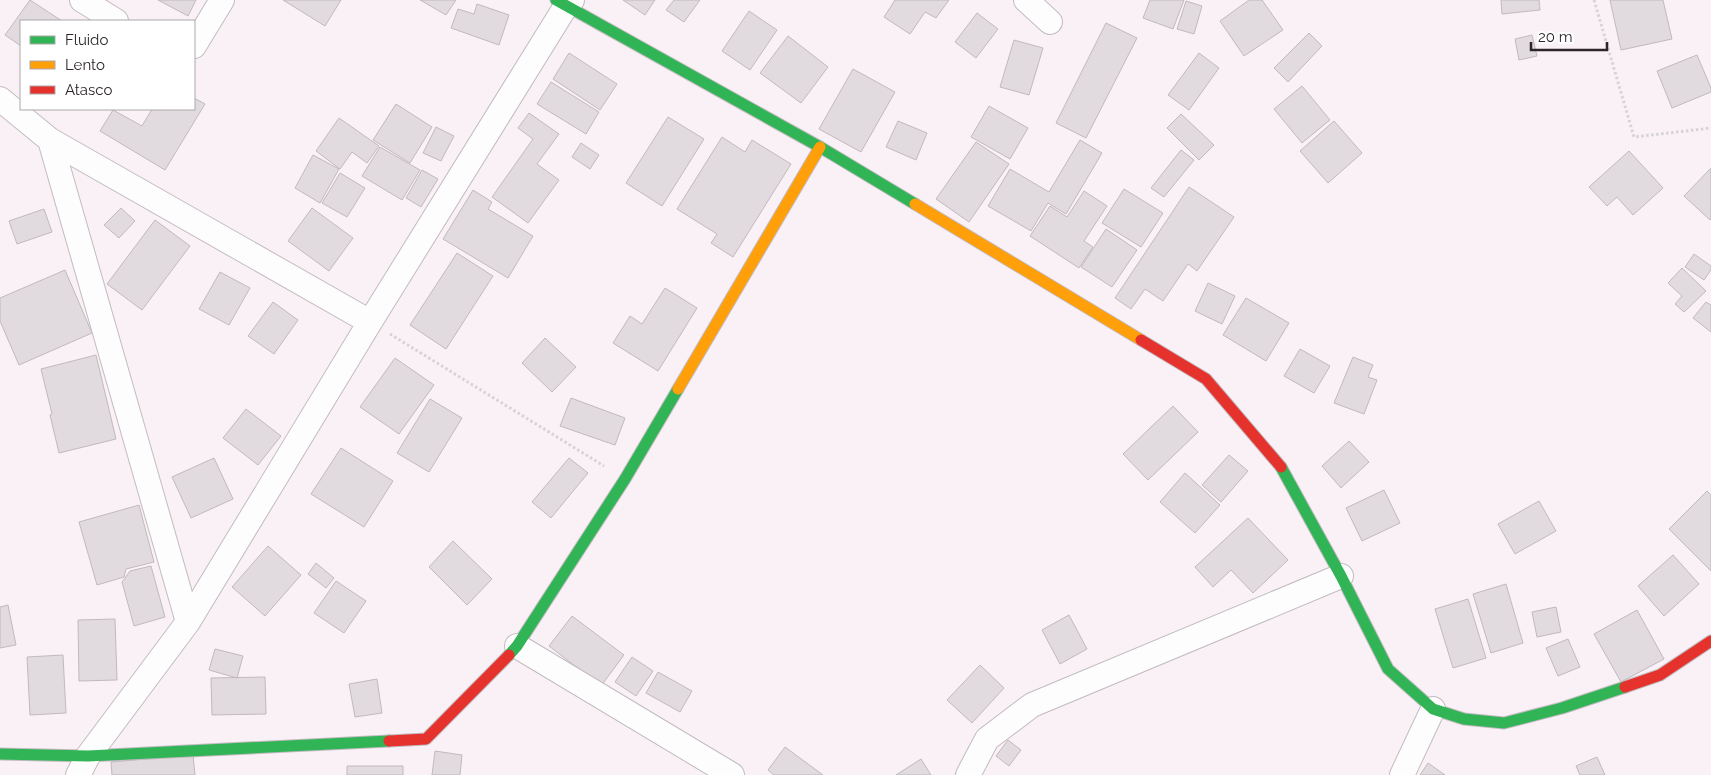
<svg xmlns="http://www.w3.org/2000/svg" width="1711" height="775" viewBox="0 0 1711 775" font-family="Raleway,sans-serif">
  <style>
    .building { fill: #e1dade; stroke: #c0b9bd }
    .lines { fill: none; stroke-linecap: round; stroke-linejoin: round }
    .street-casing { stroke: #c2bbc0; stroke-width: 26 }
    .fast-casing { stroke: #c2bbc0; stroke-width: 13 }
    .slow-casing { stroke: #c2bbc0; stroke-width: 13 }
    .jam-casing { stroke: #c2bbc0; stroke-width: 13 }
    .path { stroke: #d5d3d5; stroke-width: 3; stroke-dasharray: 2.5 2.5; stroke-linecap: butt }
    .street { stroke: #fefdfe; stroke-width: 24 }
    .fast { stroke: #30b455; stroke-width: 11 }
    .slow { stroke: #ff9f0a; stroke-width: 11 }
    .jam { stroke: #e5322d; stroke-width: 11 }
  </style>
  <rect width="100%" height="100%" fill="#faf1f7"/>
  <path class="building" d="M30 0 62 21H21V46L5 35Z
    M158 0H196L188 16Z
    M283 0H341L325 26Z
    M420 0H456L446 15Z
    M623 0H655L645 15Z
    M674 0H700L684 22 666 10Z
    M895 0H949L936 18 925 12 910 34 884 17Z
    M1150 0H1184L1173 29 1143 18Z
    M1249 0H1262L1283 30 1244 56 1220 21Z
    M1501 0H1539L1540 10 1502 14Z
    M1610 0H1663L1672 39 1621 50Z
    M1186 1 1202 6 1194 34 1177 29Z
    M477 4 509 15 499 45 451 28 458 9 474 14Z
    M749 11 777 30 750 70 722 51Z
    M977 13 998 29 976 58 955 42Z
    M1106 23 1137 38 1086 138 1056 123Z
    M1309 33 1322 46 1288 82 1274 68Z
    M1532 35 1537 56 1519 60 1515 39Z
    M788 36 828 67 801 103 760 73Z
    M1014 40 1043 48 1029 95 1000 87Z
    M569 53 617 84 600 110 553 79Z
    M1199 53 1219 68 1189 110 1168 95Z
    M1697 55 1711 88V92L1672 108 1657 71Z
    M853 69 895 92 861 152 819 129Z
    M551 82 599 112 586 134 537 104Z
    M1302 86 1330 120 1302 143 1274 109Z
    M194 98 205 104 165 170 100 131 113 110 142 126 152 109H194Z
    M396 104 432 127 410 163 373 140Z
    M989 106 1028 128 1010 159 971 137Z
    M529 113 559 134 537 164 559 180 528 223 492 197 533 139 518 128Z
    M1181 114 1214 145 1199 160 1167 128Z
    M668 117 704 139 662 206 626 183Z
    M339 118 379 146 367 163 352 152 340 169 316 151Z
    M898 121 927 133 916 160 886 147Z
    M1334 121 1362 153 1328 183 1300 151Z
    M436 127 454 136 441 161 423 153Z
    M722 137 745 152 752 140 791 164 733 257 711 243 717 234 677 209Z
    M1080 140 1102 153 1066 214 1048 203 1031 231 988 206 1010 169 1049 192Z
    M976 142 1009 164 969 222 936 199Z
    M581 143 599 155 590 169 572 157Z
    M380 147 420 170 402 200 362 176Z
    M1181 150 1194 160 1164 197 1151 188Z
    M1629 151 1663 188 1633 215 1617 197 1607 206 1589 187Z
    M313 155 339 169 320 203 295 188Z
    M1711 168V219L1710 220 1684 196Z
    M422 170 438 179 421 207 406 198Z
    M340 173 365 188 347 217 322 203Z
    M1189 187 1234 217 1197 271 1188 264 1163 301 1145 289 1131 309 1115 298Z
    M1124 189 1163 213 1141 247 1102 223Z
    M473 190 492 202 488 209 533 236 508 278 443 239Z
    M1084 191 1107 206 1084 241 1093 247 1079 268 1030 236 1050 206 1067 217Z
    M121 208 135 221 119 238 104 225Z
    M312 208 353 238 329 271 288 241Z
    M44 209 52 232 17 244 9 221Z
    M155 220 190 246 142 310 107 284Z
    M1106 229 1137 250 1112 287 1081 267Z
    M457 253 493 276 446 349 410 325Z
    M1694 254 1711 266V270L1704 280 1685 267Z
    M1682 268 1706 291 1684 312 1675 304 1682 296 1668 283Z
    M65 270 92 333 19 365 0 321V298Z
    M220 272 250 288 229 325 199 309Z
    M1208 283 1235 296 1222 324 1195 311Z
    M665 288 697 308 658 371 613 343 630 316 642 324Z
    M1246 298 1289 323 1266 361 1223 335Z
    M273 302 298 320 274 354 248 336Z
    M1706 302 1711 305V332L1693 318Z
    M545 338 576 367 552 392 522 363Z
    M1300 349 1330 366 1314 393 1284 376Z
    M96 355 116 439 59 453 50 415 52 414 41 369Z
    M1353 357 1373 365 1368 377 1377 380 1364 414 1334 403Z
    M395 358 434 385 399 434 360 407Z
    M571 398 625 418 615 445 560 426Z
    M430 399 462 418 429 472 397 453Z
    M1173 406 1198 432 1148 480 1123 454Z
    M246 409 281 436 258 465 223 438Z
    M1349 441 1369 462 1341 488 1322 466Z
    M341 448 393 481 364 527 311 494Z
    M1229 455 1248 471 1221 502 1202 485Z
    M214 458 233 499 191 518 172 477Z
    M569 458 588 473 551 518 532 502Z
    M1185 473 1220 505 1195 533 1160 502Z
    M1384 490 1400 523 1362 541 1346 508Z
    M1707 491 1711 495V571L1669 529Z
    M1539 501 1556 531 1515 554 1498 524Z
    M139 505 154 562 126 569 124 577 97 585 79 522Z
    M1248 518 1288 560 1253 593 1231 570 1213 587 1195 567Z
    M453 541 492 579 467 605 429 567Z
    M268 546 301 575 265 616 232 587Z
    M1673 555 1699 584 1664 616 1638 586Z
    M316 563 334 578 326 588 308 574Z
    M151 566 165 617 134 626 122 582 130 571Z
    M336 581 366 601 344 633 314 613Z
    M1506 584 1523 643 1491 653 1473 594Z
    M1468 599 1486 658 1453 668 1435 609Z
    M8 605 16 645 0 648V607Z
    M1556 607 1561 632 1537 637 1532 612Z
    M1637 610 1664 659 1621 682 1594 634Z
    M1069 615 1087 649 1060 664 1042 630Z
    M572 616 624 655 601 686 549 646Z
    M115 619 117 680 79 681 78 620Z
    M1568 639 1580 667 1558 676 1546 648Z
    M215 649 243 656 237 678 209 670Z
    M63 655 66 713 30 715 27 657Z
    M632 657 653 671 636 696 615 682Z
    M980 665 1004 688 972 723 947 700Z
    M658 672 692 691 680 712 646 693Z
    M265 677 266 714 212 715 211 678Z
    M377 679 382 713 355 717 349 684Z
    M1008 740 1021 750 1009 766 996 756Z
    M785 747 823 775H774L768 770Z
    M435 751 462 755 460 775H432Z
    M193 755 195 775H112L111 762Z
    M1597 757 1605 775H1580L1576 766Z
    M921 759 931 775H896Z
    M1428 763 1445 775H1420Z
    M347 766H403V775H347Z"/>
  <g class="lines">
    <defs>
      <path id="street" d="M82 0 116 21
        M1026 0 1050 22
        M194 46 222 0
        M0 99 50 140 370 322
        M50 140 188 622
        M517 646 732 775
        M78 775 88 756 188 622 370 322 566 6 572 0
        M968 775 987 739 1032 705 1341 576
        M1402 775 1433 709"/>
      <path id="fast" d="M556 0 820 147 915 204
        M1281 467 1341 576 1388 669 1433 709 1464 719 1504 723 1562 708 1625 687
        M509 655 517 646 625 479 678 389
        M0 754 88 756 389 741"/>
      <path id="slow" d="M915 204 1141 340
        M678 389 820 147"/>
      <path id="jam" d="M1141 340 1206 379 1281 467
        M1625 687 1660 675 1711 641
        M389 741 426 739 509 655"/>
    </defs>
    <use href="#street" class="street-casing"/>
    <use href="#fast" class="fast-casing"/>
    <use href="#slow" class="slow-casing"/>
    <use href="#jam" class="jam-casing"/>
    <path class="path" d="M1594 0 1634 137 1711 128
      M390 334 604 466"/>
    <use href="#street" class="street"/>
    <use href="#fast" class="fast"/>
    <use href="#slow" class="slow"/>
    <use href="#jam" class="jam"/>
  </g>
  <rect x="20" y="20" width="175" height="90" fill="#ffffff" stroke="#aba8aa"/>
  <rect x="30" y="36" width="25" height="8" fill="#30b455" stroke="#aba8aa"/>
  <text x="65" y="45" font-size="15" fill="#2c262a">Fluido</text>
  <rect x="30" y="61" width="25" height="8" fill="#ff9f0a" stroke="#aba8aa"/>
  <text x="65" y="70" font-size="15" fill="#2c262a">Lento</text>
  <rect x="30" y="86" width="25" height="8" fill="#e5322d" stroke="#aba8aa"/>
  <text x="65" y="95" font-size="15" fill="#2c262a">Atasco</text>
  <path d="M1531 42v8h76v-8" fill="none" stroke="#2c262a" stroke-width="2.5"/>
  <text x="1538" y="42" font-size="15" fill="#2c262a" stroke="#ffffff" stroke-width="4" paint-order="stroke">20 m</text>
</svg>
